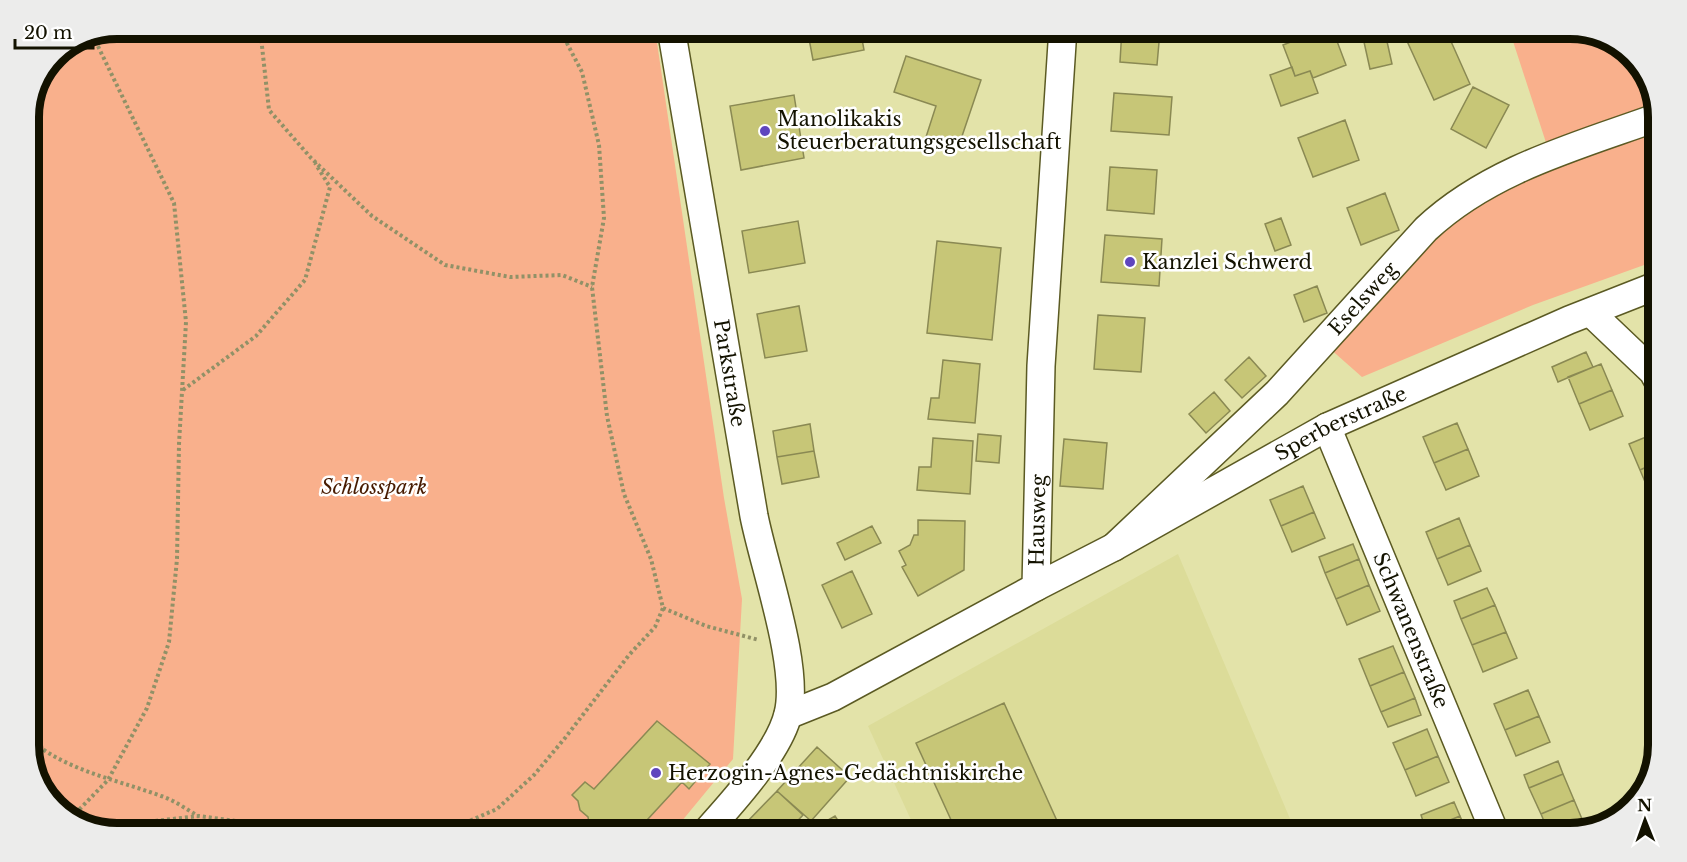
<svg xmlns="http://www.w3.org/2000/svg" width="1687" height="862" viewBox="0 0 1687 862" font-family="'Libre Baskerville',serif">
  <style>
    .built { fill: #dcdc99 }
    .green { fill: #f9b08c }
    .building { fill: #c7c677; stroke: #8a8953; stroke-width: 1.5 }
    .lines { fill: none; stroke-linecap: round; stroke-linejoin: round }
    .minor-casing { stroke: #5b5a23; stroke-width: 30 }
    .path { stroke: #919167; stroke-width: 4; stroke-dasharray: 3 3; stroke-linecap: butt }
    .minor { stroke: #fff; stroke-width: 27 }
    .poi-dot { fill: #5f46be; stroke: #fff; stroke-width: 2 }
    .labels { text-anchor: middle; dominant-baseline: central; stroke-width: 5; stroke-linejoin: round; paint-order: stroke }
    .poi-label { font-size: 20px; fill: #131200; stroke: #fff; text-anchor: start }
    .street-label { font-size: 20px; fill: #131200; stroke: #fff }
    .park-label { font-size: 20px; font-style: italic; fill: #481b00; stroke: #fff }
    .rim { fill: none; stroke: #131200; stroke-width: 8 }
  </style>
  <rect width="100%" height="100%" fill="#e3e3a9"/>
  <path class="built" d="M1178 554 1296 833H917L868 726Z"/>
  <path class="green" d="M117 29H655L724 498 742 599 733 759 672 833H117L78 824 44 794 29 751V112L55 54Z
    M1509 29H1570L1609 38 1643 68 1658 112V260L1533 305 1362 377 1328 347 1468 208 1553 164Z"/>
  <path class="building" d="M807 28H860L864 50 813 60Z
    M1122 28 1160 31 1157 65 1120 62Z
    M1327 28H1332L1346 65 1313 78 1310 71 1295 76 1283 45Z
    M1401 28H1445L1470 84 1434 100Z
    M1386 37 1392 64 1370 69 1364 42Z
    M906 56 981 80 958 148 926 137 936 106 894 92Z
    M1292 67 1295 76 1310 71 1318 93 1281 106 1270 75Z
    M1473 87 1509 105 1486 148 1451 129Z
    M1114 93 1172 97 1169 135 1111 131Z
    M794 95 804 158 741 170 730 106Z
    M1345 120 1359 160 1313 177 1298 138Z
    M1110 167 1157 170 1154 214 1107 210Z
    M1385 193 1399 230 1361 245 1347 208Z
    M1281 218 1291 245 1275 251 1265 224Z
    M798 221 805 263 749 273 742 231Z
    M1105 235 1162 239 1159 286 1101 282Z
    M937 241 1001 248 992 340 927 333Z
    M1317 286 1327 313 1304 322 1294 295Z
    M799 306 807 351 765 358 757 314Z
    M1098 315 1145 318 1141 372 1094 369Z
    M1586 352 1593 367 1558 382 1552 367Z
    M1249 357 1266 376 1242 398 1225 380Z
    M943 360 980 364 975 423 928 419 931 398H939Z
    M1601 364 1612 390 1579 404 1568 377Z
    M1612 390 1623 416 1590 430 1579 404Z
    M1214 392 1230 411 1206 433 1189 414Z
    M1457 423 1468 449 1434 463 1423 437Z
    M810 424 814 451 777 457 773 431Z
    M1658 432V462L1640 470 1629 444Z
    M978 434 1001 436 999 463 976 461Z
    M933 438 973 441 970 494 917 490 919 467H931Z
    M1064 439 1107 443 1103 489 1060 486Z
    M1468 449 1479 476 1446 490 1434 463Z
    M814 451 819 477 782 484 777 457Z
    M1658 462V493L1651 496 1640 470Z
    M1303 486 1314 512 1281 526 1270 500Z
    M1314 512 1325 538 1292 552 1281 526Z
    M1459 518 1470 545 1437 559 1426 532Z
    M918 520 965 521 964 570 918 596 902 567 906 565 899 551 910 545 914 535H918Z
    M872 526 881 543 845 560 837 543Z
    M1353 544 1359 559 1325 573 1319 557Z
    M1470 545 1481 571 1448 585 1437 559Z
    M1359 559 1369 585 1336 599 1325 573Z
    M852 571 872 614 842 628 822 585Z
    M1369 585 1380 611 1347 625 1336 599Z
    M1487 588 1495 605 1461 619 1454 601Z
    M1495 605 1506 632 1472 645 1461 619Z
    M1506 632 1517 658 1483 672 1472 645Z
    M1393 646 1404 672 1370 686 1359 659Z
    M1404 672 1415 698 1381 712 1370 686Z
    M1528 690 1539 716 1505 730 1494 704Z
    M1415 698 1421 715 1388 727 1381 712Z
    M1004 703 1062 832 1058 833H957L916 743Z
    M1539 716 1550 742 1516 756 1505 730Z
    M657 721 710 764 689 789 682 782 648 819 658 826 651 833H596L590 829 588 817 580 810 578 801 572 795 585 782 594 789Z
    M1427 729 1438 756 1405 770 1393 743Z
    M817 747 850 777 811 821 777 791Z
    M1438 756 1449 782 1416 796 1405 770Z
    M1558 761 1563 774 1529 788 1524 775Z
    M1563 774 1574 800 1541 814 1529 788Z
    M777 791 803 815 786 833H750L743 826Z
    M1574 800 1585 826 1566 833H1549L1541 814Z
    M1454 802 1460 816 1426 830 1421 815Z
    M835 816 846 833H811L809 831Z
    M1460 816 1467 833H1428L1426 830Z"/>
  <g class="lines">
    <defs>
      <g id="minor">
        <path id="s1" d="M671 28 754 516C764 567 800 667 788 714 779 752 731 804 705 833"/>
        <path d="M1591 313 1653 372 1658 381"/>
        <path id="s2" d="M1327 427 1495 833"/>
        <path id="s3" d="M1114 547 1277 393 1426 229C1490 169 1578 146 1658 117"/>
        <path id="s4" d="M1036 587 1114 547 1327 427 1569 320 1658 285"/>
        <path id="s5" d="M788 715 833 697 1036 587 1041 366 1063 28"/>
      </g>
    </defs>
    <use href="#minor" class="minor-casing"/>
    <path class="path" d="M260 28 269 110 311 158 372 216 445 265 510 277 562 275 592 287
      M183 390 256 336 305 280 330 187 315 163
      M663 608 706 626 759 640
      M29 739C67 771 115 779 161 796 174 800 186 809 198 816
      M71 818 108 780 147 708 169 642 177 559 179 444 186 322 174 203 94 38
      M102 830 127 824 199 816 325 833
      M418 833 460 825 497 809 534 775 565 738 629 655 655 627 663 608 651 559 624 494 607 416 592 287 604 218 599 145 582 72 559 28"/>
    <use href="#minor" class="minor"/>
  </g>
  <g class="poi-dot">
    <circle cx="765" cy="131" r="6"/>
    <circle cx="1130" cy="262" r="6"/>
    <circle cx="656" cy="773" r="6"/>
  </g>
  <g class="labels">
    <g class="poi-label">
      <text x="777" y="119">Manolikakis<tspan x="777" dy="23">Steuerberatungsgesellschaft</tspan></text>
      <text x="1142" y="262">Kanzlei Schwerd</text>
      <text x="668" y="773">Herzogin-Agnes-Gedächtniskirche</text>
    </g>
    <g class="street-label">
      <text stroke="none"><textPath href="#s3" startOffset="352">Eselsweg</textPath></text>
      <text stroke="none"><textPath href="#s1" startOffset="350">Parkstraße</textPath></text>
      <text stroke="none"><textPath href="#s4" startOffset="346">Sperberstraße</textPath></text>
      <text stroke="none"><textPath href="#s5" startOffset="346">Hausweg</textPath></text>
      <text stroke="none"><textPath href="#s2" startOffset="220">Schwanenstraße</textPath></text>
    </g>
    <g class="park-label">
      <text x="374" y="487">Schlosspark</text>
    </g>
  </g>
  <path d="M0 0H1687V862H0ZM117 39H1570A78 78 0 0 1 1648 117V745A78 78 0 0 1 1570 823H117A78 78 0 0 1 39 745V117A78 78 0 0 1 117 39Z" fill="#ececeb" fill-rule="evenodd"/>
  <path class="rim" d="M117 39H1570A78 78 0 0 1 1648 117V745A78 78 0 0 1 1570 823H117A78 78 0 0 1 39 745V117A78 78 0 0 1 117 39Z"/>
  <g transform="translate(1645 820) rotate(359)" stroke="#ffffff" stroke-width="4.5" paint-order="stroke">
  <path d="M0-4.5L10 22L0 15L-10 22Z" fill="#131200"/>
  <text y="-9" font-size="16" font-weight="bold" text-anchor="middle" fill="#131200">N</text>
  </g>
  <path d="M15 39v9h78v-9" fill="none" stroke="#131200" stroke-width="3"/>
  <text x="24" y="39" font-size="18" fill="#131200" stroke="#ffffff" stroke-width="4.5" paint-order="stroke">20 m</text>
</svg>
